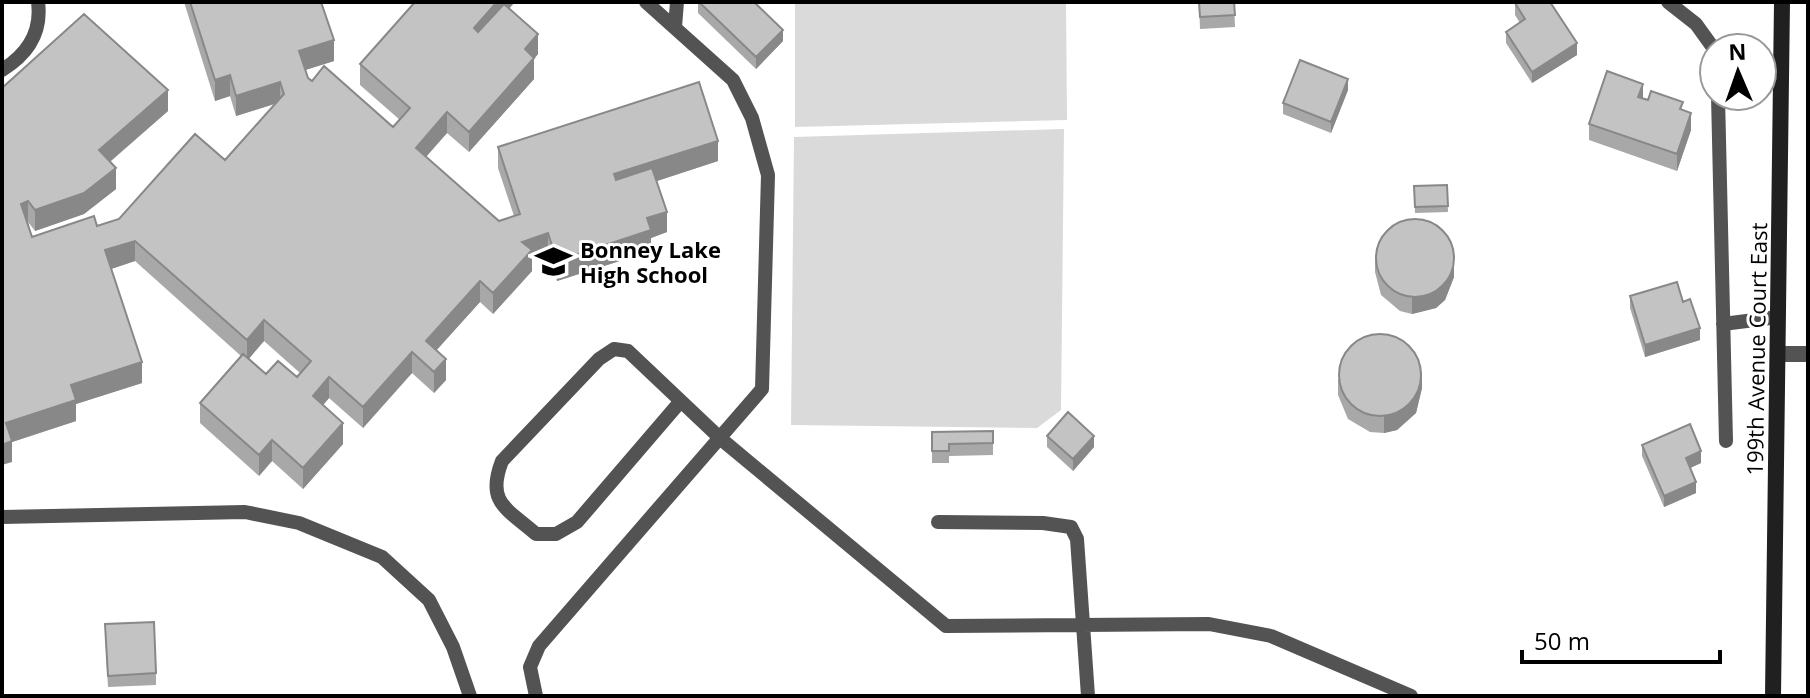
<svg xmlns="http://www.w3.org/2000/svg" width="1810" height="698" viewBox="0 0 1810 698" font-family="'Open Sans',sans-serif">
  <style>
    .green { fill: #dadada }
    .lines { fill: none; stroke-linecap: round; stroke-linejoin: round }
    .service { stroke: #535353; stroke-width: 14 }
    .minor { stroke: #535353; stroke-width: 16 }
    .secondary { stroke: #202020; stroke-width: 16 }
    .wall { fill: #a8a8a8; fill-rule: evenodd }
    .shaded-wall { fill: #888 }
    .building { fill: #c3c3c3; stroke: #888; stroke-width: 2 }
    .labels { text-anchor: middle; dominant-baseline: central; stroke-width: 6; stroke-linejoin: round; paint-order: stroke }
    .poi-label { font-size: 22px; font-weight: bold; fill: #000; stroke: #fff; text-anchor: start }
    .street-label { font-size: 22px; fill: #000; stroke: #fff }
  </style>
  <rect width="100%" height="100%" fill="#fff"/>
  <path class="green" d="M795 2H1066L1067 120 795 127Z
    M1064 129 1061 410 1037 428 791 425 794 137Z"/>
  <g class="lines">
    <path class="service" d="M1668 2 1696 24 1714 49
      M675 27 677 2
      M2 70C28 54 42 32 38 2
      M1718 96 1726 441
      M1723 324 1778 317
      M680 402 577 522 556 534H536C506 508 486 502 502 461L599 359 614 349 628 351 721 439 946 626 1209 624 1271 636 1411 696
      M2 517 245 512 299 523 382 557 429 600 453 647 470 696
      M938 522 1043 523 1071 527 1077 539 1088 696
      M536 696 530 667 539 646 762 389 768 175 752 118 733 80 646 2"/>
    <path class="minor" d="M1778 354H1808"/>
    <path class="secondary" d="M1773 696 1782 2"/>
  </g>
  <path class="wall" d="M184 2H321L334 61 305 70 308 78 393 127 400 120 360 85V64L510 9 538 54 534 59V79L469 152 447 133 426 157 499 221 514 216 498 168V147L718 161 657 181 667 232 651 238V251L557 281 548 254 532 259V271L493 314 480 302 436 350 446 380 434 393 412 373 363 428 329 398 323 405 343 444 303 489 272 461 259 476 200 423V403L241 356 135 261 111 269 142 383 76 404V421L12 442V462L2 88 168 111 110 162 116 189 84 214 35 231 28 222 32 237 97 226 119 219 225 160 275 104 236 116 230 96 215 101ZM264 341 300 373 297 377 266 374 249 358Z
    M698 2H754L783 41 756 69 698 13Z
    M1199 2H1234L1235 27 1200 29Z
    M1515 3 1577 55 1532 83 1506 43V32L1520 23 1515 15Z
    M1348 90 1331 133 1283 114V103Z
    M1643 99 1683 110 1691 130 1677 171 1589 140V124Z
    M1447 185 1448 212 1415 213 1414 186Z
    M1375 255 1454 277 1445 300 1436 308 1412 314 1400 311 1381 295 1375 272Z
    M1630 296 1683 302 1700 340 1645 357 1630 308Z
    M1338 379 1422 388 1416 413 1397 430 1384 433 1370 432 1348 419 1338 395Z
    M993 431V455L949 456V463H932V432Z
    M1047 436 1094 447 1073 471 1047 447Z
    M1642 445 1701 463 1690 468 1696 493 1664 507 1642 456Z
    M105 636 156 673V685L108 687Z"/>
  <path class="shaded-wall" d="M497 2H515L474 49V28Z
    M783 30V41L756 69V57Z
    M538 34V54L534 59V79L469 152V132L525 49Z
    M334 40V61L299 72V51Z
    M1577 43V55L1532 83V72Z
    M230 75V96L215 101V80Z
    M1348 79V90L1331 133V122Z
    M280 82V102L236 116V96Z
    M1643 84V100L1638 97Z
    M168 90V111L99 171V150Z
    M447 112V133L416 168V148Z
    M1691 113V130L1677 171V154Z
    M718 141V161L614 195V174Z
    M116 168V189L84 214 35 231V210Z
    M28 201V222L21 204Z
    M667 212V232L651 238V251L557 281V261L647 218Z
    M548 233V254L532 259V271L493 314V293L522 242Z
    M135 241V261L105 271V250Z
    M1454 260V277L1445 300 1436 308 1412 314V297Z
    M480 281V302L426 362V341Z
    M264 320V341L247 361V340Z
    M1700 328V340L1645 357V345Z
    M412 352V373L363 428V407Z
    M446 359V380L434 393V372Z
    M142 362V383L76 404V421L12 442V462L2 465V445L6 423 71 385Z
    M1422 371V388L1416 413 1397 430 1384 433V417Z
    M329 377V398L313 417V396Z
    M343 423V444L303 489V468Z
    M1094 436V447L1073 471V459Z
    M272 440V461L259 476V455Z
    M1701 451V463L1686 470V458Z
    M1696 482V493L1664 507V496Z"/>
  <path class="building" d="M190 2H321L334 40 299 51 308 78 312 81 324 66 393 127 410 108 360 64 415 2H497L474 28 478 32 504 4 538 34 525 49 534 58 469 132 447 112 416 148 499 221 520 214 498 147 699 82 718 141 614 174 616 180 652 168 667 212 647 218 651 230 557 261 548 233 522 242 532 250 493 293 480 281 426 341 446 359 434 372 412 352 363 407 329 377 313 396 343 423 303 468 272 440 259 455 200 403 243 354 266 374 278 361 297 377 311 361 264 320 247 340 135 241 105 250 142 362 71 385 76 400 6 423 12 441 2 445V88L84 14 168 90 99 150 116 168 84 193 35 210 28 201 21 204 32 237 94 216 97 226 119 219 195 134 225 160 284 94 280 82 236 96 230 75 215 80Z
    M699 2H754L783 30 756 57Z
    M1199 2H1234L1235 15 1200 17Z
    M1516 2H1550L1577 43 1532 72 1506 32 1525 19 1515 3Z
    M1300 60 1348 79 1331 122 1283 103Z
    M1607 71 1643 84 1638 97 1648 100 1651 91 1683 102 1680 109 1691 113 1677 154 1589 124Z
    M1447 185 1448 206 1415 207 1414 186Z
    M1376 258a39 39 0 1 1 78 0a39 39 0 1 1-78 0Z
    M1677 282 1683 302 1690 299 1700 328 1645 345 1630 296Z
    M1339 375a41 41 0 1 1 82 0a41 41 0 1 1-82 0Z
    M1068 412 1094 436 1073 459 1047 436Z
    M1690 424 1701 451 1686 458 1696 482 1664 496 1642 445Z
    M993 431V443L949 444V451H932V432Z
    M154 622 156 673 108 676 105 624Z"/>
  <defs>
    <symbol id="school-bare" viewBox="-9 -9 18 18"><path d="M0-5L7-2L0 1L-7-2ZM-4 1L0 2.5L4 1V4Q0 6-4 4Z" fill="#000" stroke="#fff" stroke-width="2.5" paint-order="stroke"/></symbol>
  </defs>
  <g fill-rule="evenodd">
    <use href="#school-bare" x="528" y="236" width="51" height="51"/>
  </g>
  <g class="labels">
    <g class="poi-label">
      <text x="580" y="249">Bonney Lake<tspan x="580" dy="25">High School</tspan></text>
    </g>
    <g class="street-label">
      <text transform="translate(1756 349) rotate(-89)">199th Avenue Court East</text>
    </g>
  </g>
  <rect width="1810" height="698" fill="none" stroke="#000000" stroke-width="8"/>
  <g transform="translate(1738 72) rotate(358)"><circle r="38" fill="#ffffff" stroke="#999999" stroke-width="2"/>
  <path d="M0-6L14 30L0 20L-14 30Z" fill="#000000"/>
  <text y="-12" font-size="22" font-weight="bold" text-anchor="middle" fill="#000000">N</text>
  </g>
  <path d="M1522 650v12h198v-12" fill="none" stroke="#000000" stroke-width="4"/>
  <text x="1534" y="650" font-size="24" fill="#000000" stroke="#ffffff" stroke-width="6" paint-order="stroke">50 m</text>
</svg>
